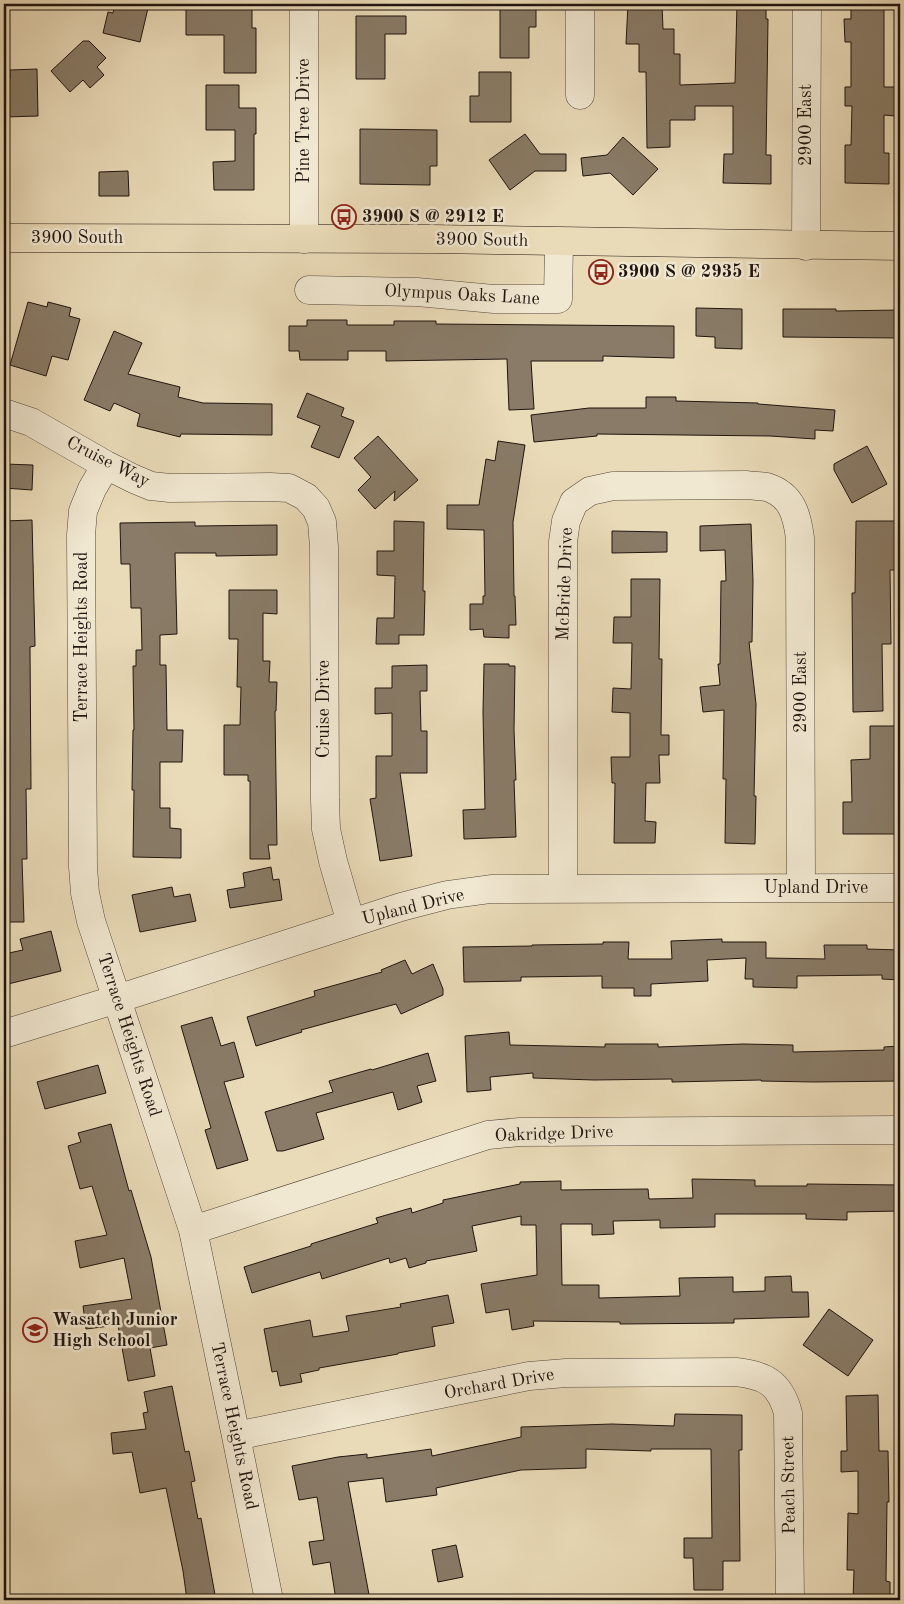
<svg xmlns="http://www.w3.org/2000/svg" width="904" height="1604" viewBox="0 0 904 1604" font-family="'Old Standard TT',serif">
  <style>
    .building { fill: #897b67; stroke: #1f140f }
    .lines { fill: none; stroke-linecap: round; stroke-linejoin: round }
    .minor-casing { stroke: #524639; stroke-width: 29 }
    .major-casing { stroke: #1f140f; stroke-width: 29 }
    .minor { stroke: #f1e8d1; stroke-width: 28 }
    .major { stroke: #eadbb8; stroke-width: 28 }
    .labels { text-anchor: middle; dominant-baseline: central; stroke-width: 5; stroke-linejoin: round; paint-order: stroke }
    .street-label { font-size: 18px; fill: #1f140f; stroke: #f1e8d1 }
    .poi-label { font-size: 18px; font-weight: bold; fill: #1f140f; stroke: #f1e8d1; text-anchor: start }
  </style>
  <rect width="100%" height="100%" fill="#eadbb8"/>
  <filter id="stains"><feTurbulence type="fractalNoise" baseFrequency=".004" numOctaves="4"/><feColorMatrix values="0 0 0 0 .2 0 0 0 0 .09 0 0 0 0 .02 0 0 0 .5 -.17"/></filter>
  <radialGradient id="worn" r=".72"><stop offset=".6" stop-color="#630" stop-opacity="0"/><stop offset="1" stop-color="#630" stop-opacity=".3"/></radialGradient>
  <path class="building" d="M115 4H149L140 42 103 33 108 12 113 13Z
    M186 4H252V28H256V73H224V35H186Z
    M500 4H536V27H529V58H500Z
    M628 4H662L663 29H674V54H680V85L735 83 737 4H766V19H768L766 155H771V184L723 183 724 154H733V106H695V120H670V147L647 148 646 72H639V44H626Z
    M851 4H884V87H895V116L884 115V153H889V184L845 183V145H851L852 106H845V87H851V42H845L844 19H851Z
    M356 16H406V34H385V79H356Z
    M83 41H89L106 58 97 67 104 75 90 88 83 80 70 92 51 71Z
    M37 69 38 116 4 117V79H10V70Z
    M479 72H511V122H470V96H479Z
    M206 85H239V108H256V134H254V190H214L213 162 235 161V130H206Z
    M360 129 437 130V166H430V185L360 184Z
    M525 134 540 154H566V171H535L510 190 489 160Z
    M623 137 658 169 633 195 610 173 583 176 581 158 607 155Z
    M128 171 129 196H99V172Z
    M28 302 47 307 48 302 71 308 69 316 80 319 68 360 52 356 46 376 10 365Z
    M696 308 742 309V349L715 348V337L696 336Z
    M783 309H836V311L900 310V338L783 337Z
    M307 320H347V325H394V321H436V324L674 326V358L603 356V361H531L534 409 509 410 507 359 386 361V351H348V360H300L299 351H289V326H307Z
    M114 331 142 343 128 374 180 387 178 397 203 403 272 404V435L181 434 180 437 137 426 140 414 114 403 110 411 84 400Z
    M307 393 344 408 341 416 354 421 339 458 311 447 320 426 297 417Z
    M646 397H676V401L758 403V404L835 410 833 431 815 430V439L770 436 597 434V436L534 442 531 415 589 408H646Z
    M378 436 418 480 394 501 395 491 375 509 358 490 371 477 354 458Z
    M498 441 525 445 513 522 514 596H515L516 625H509V638L484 637 483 629 470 630V604H483V596H485L484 530 447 529V505H479L486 459 495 461Z
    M867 446 887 484 852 503 834 470V464Z
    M4 464 33 465 32 490 4 488Z
    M32 520 35 646 30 647 31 789H26L27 859H22L24 922H4V659H7L6 606H4V521Z
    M394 521 424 522 423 591H425L424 635H399V644H376L377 618H394L395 576 377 575V551H394Z
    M856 521H900V570H890L891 644H882L883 711 853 712 852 593H855Z
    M195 522V526L277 525V555L216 556V553H175L177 634 160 635V665H166L167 730H183L182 762H160V808H170V828L181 829V858L133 857 134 790H132L133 730H134L133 666H136V650H142L141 608H131L130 564H121L120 523Z
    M751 524 753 581 752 642H749L756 704 754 796H756L755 844 725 843 726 779H723L724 710 703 712 700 687 720 685 718 664H720L721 581H726L725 550 700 551V526Z
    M612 531 667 532V552L612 553Z
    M631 579H660L659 659H662L661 735H669V755H659L660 783H646L645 821 656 822 655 843H614L615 783H612L611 757H630V713L612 712 613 688 631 689 632 643H613L614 617H631Z
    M229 590H277V614L263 613V661H270L269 682H277L276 711H275L277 845H268L270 859H250V781H248V775H224V725H240L241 687H237L238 639H229Z
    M484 664H509V666H515L514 730 516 780H514L516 837 464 839 463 810 485 809 483 712Z
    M427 665V691H420L421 731H427V773H400L412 856 380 861 370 799 376 798V756H392V713L375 714V688H392V666Z
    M870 726H900V834H843V802H852L851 760 870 759Z
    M271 867 273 880 279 879 282 900 230 908 227 890 245 887 243 873Z
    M172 887 174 897 190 894 196 921 140 932 132 895Z
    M51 931 61 971 4 985V954L23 950 20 939Z
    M722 939V942H766V958L825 959 824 945H867V949L900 950V980L882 979V975L797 976V988L753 987V979H745L746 958 707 960 708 981 651 984V996H634V988H602V976L521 977V981L464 982 463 947 532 946V945L603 944V942H629L628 959H672L671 941Z
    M405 960 412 974 433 964 443 989V995L401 1014 396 1004 301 1030 302 1032 256 1046 247 1017 315 996 314 991 382 972 381 970Z
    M212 1017 221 1046 234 1042 244 1077 224 1082 248 1160 217 1169 205 1130 211 1128 181 1026Z
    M509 1032 510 1045 605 1047V1044H658V1047L743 1044 793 1045V1052L884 1050V1047L900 1046V1081L814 1082 761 1081V1080L672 1082V1079L594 1080 533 1078V1073L490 1077 491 1090 467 1092 465 1036Z
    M428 1053 436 1081 417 1086 422 1102 398 1110 393 1092 316 1113 324 1139 283 1151H277L265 1112 333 1092 329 1081 371 1069 372 1070Z
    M98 1065 106 1093 45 1109 37 1082Z
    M111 1124 129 1191 131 1190 151 1257 167 1345 150 1348 155 1376 128 1381 118 1325 86 1329 83 1306 132 1299 124 1258 80 1268 75 1241 107 1235 92 1186 80 1189 68 1146 81 1142 78 1133Z
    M692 1179 755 1180V1186H807V1184L900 1185V1211L847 1212V1220L806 1219V1214H715V1227L660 1228V1220L613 1221 614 1234 592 1235V1224H561L562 1285H599V1298L680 1296 679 1278 733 1277V1292L765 1291V1277L791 1276 792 1292H808L809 1317 734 1319V1323L620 1324V1322L533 1321 534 1326 512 1330 509 1309 486 1313 481 1284 537 1275 536 1225H521V1216L472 1226 477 1251 426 1261V1263L409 1268 406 1258 390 1263 389 1258 322 1279 320 1272 252 1293 244 1267 311 1246V1244L378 1223 376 1218 411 1208 412 1213 443 1203V1200L520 1184V1182L561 1181V1190L648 1189 649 1199 693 1198Z
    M448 1295 454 1323 432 1327 435 1346 398 1353V1354L319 1368V1370L300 1374 302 1382 280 1386 277 1371 272 1372 264 1329 310 1320 313 1337 349 1331 346 1316 401 1307 400 1304Z
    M829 1309 873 1340 848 1376 803 1345Z
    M172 1386 185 1452 189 1451 195 1481 191 1482 198 1519 201 1518 216 1600H187L183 1571 166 1488 140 1493 132 1452 113 1454 111 1433 146 1429 143 1413 148 1412 144 1392Z
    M878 1395 879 1451H888L889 1502H887L886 1581 890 1582V1600H853L854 1570H847L848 1513 858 1514V1471L841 1472V1451H847L846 1396Z
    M675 1414 742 1415V1450H739L740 1561H723V1590H694L693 1558H684V1538H712L711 1449H651V1451L586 1449V1468L521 1470 436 1488 437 1495 386 1502 383 1478 348 1482 370 1600H336L330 1562 313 1565 309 1542 324 1540 317 1497 299 1500 292 1466 338 1457 367 1454V1458L431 1449 432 1456 521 1437V1427L612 1424 674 1426Z
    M456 1545 463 1577 438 1582 432 1550Z"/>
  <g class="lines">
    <defs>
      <path id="minor" d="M580 4V95
        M304 239V4
        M806 246 807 4
        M309 290 417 292 494 299H558L559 242
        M4 413 31 422 106 465 134 479 151 486 170 488 270 487 289 488 306 497 316 508 322 522 324 547 325 800 326 829 333 861 351 923
        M106 465 92 489 83 511 81 535 83 867 85 893 91 921 193 1230 236 1436 269 1600
        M563 888V542L566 521 574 502 590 491 613 486 747 485C754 486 761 486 767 487 792 495 797 515 800 538L801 888
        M4 1034 117 999 401 907 447 895 491 889 900 888
        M193 1230 488 1135 520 1132 900 1130
        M236 1436 529 1376 566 1373 736 1372C765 1375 780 1383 788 1413L790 1600"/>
      <path id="major" d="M4 238 432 239 900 246"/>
    </defs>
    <use href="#minor" class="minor-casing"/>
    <use href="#major" class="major-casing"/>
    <use href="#minor" class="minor"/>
    <use href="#major" class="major"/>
  </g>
  <defs>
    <symbol id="bus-ring" viewBox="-11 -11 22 22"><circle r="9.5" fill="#f1e8d1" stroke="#8f2418" stroke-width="1.5"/><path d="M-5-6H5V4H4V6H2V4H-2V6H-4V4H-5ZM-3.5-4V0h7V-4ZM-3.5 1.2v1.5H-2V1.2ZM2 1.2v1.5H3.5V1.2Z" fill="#8f2418"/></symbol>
    <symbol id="school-ring" viewBox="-11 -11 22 22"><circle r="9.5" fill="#f1e8d1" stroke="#8f2418" stroke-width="1.5"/><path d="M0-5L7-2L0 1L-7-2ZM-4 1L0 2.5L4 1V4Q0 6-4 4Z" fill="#8f2418"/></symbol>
  </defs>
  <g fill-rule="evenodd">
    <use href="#bus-ring" x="330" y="203" width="28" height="28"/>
    <use href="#bus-ring" x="587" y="258" width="28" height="28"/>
    <use href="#school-ring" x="21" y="1316" width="28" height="28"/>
  </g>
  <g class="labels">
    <g class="street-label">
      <text transform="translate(304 121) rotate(-90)">Pine Tree Drive</text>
      <text transform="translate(806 125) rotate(-90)">2900 East</text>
      <text x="77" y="238">3900 South</text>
      <text transform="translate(482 240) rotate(1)">3900 South</text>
      <text transform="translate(462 295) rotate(3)">Olympus Oaks Lane</text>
      <text transform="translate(108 462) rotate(27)">Cruise Way</text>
      <text transform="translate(565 584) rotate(-88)">McBride Drive</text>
      <text transform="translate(82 637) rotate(-90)">Terrace Heights Road</text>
      <text transform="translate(801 692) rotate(-90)">2900 East</text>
      <text transform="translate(324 709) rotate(-90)">Cruise Drive</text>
      <text x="816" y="888">Upland Drive</text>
      <text transform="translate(413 907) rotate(-14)">Upland Drive</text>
      <text transform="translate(129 1035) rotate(72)">Terrace Heights Road</text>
      <text transform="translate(554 1134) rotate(-2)">Oakridge Drive</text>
      <text transform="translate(499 1384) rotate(-10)">Orchard Drive</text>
      <text transform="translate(234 1426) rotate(78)">Terrace Heights Road</text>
      <text transform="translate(789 1485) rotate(-91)">Peach Street</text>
    </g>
    <g class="poi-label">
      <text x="362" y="217">3900 S @ 2912 E</text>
      <text x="618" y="272">3900 S @ 2935 E</text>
      <text x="52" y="1320">Wasatch Junior<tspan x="52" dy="21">High School</tspan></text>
    </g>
  </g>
  <rect width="904" height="1604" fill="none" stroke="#eadbb8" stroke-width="20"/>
  <rect x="5" y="5" width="894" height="1594" fill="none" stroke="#1f140f" stroke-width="2.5"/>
  <rect x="10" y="10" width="884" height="1584" fill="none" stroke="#1f140f"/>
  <rect width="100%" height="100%" filter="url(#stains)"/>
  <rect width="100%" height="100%" fill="url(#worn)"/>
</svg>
